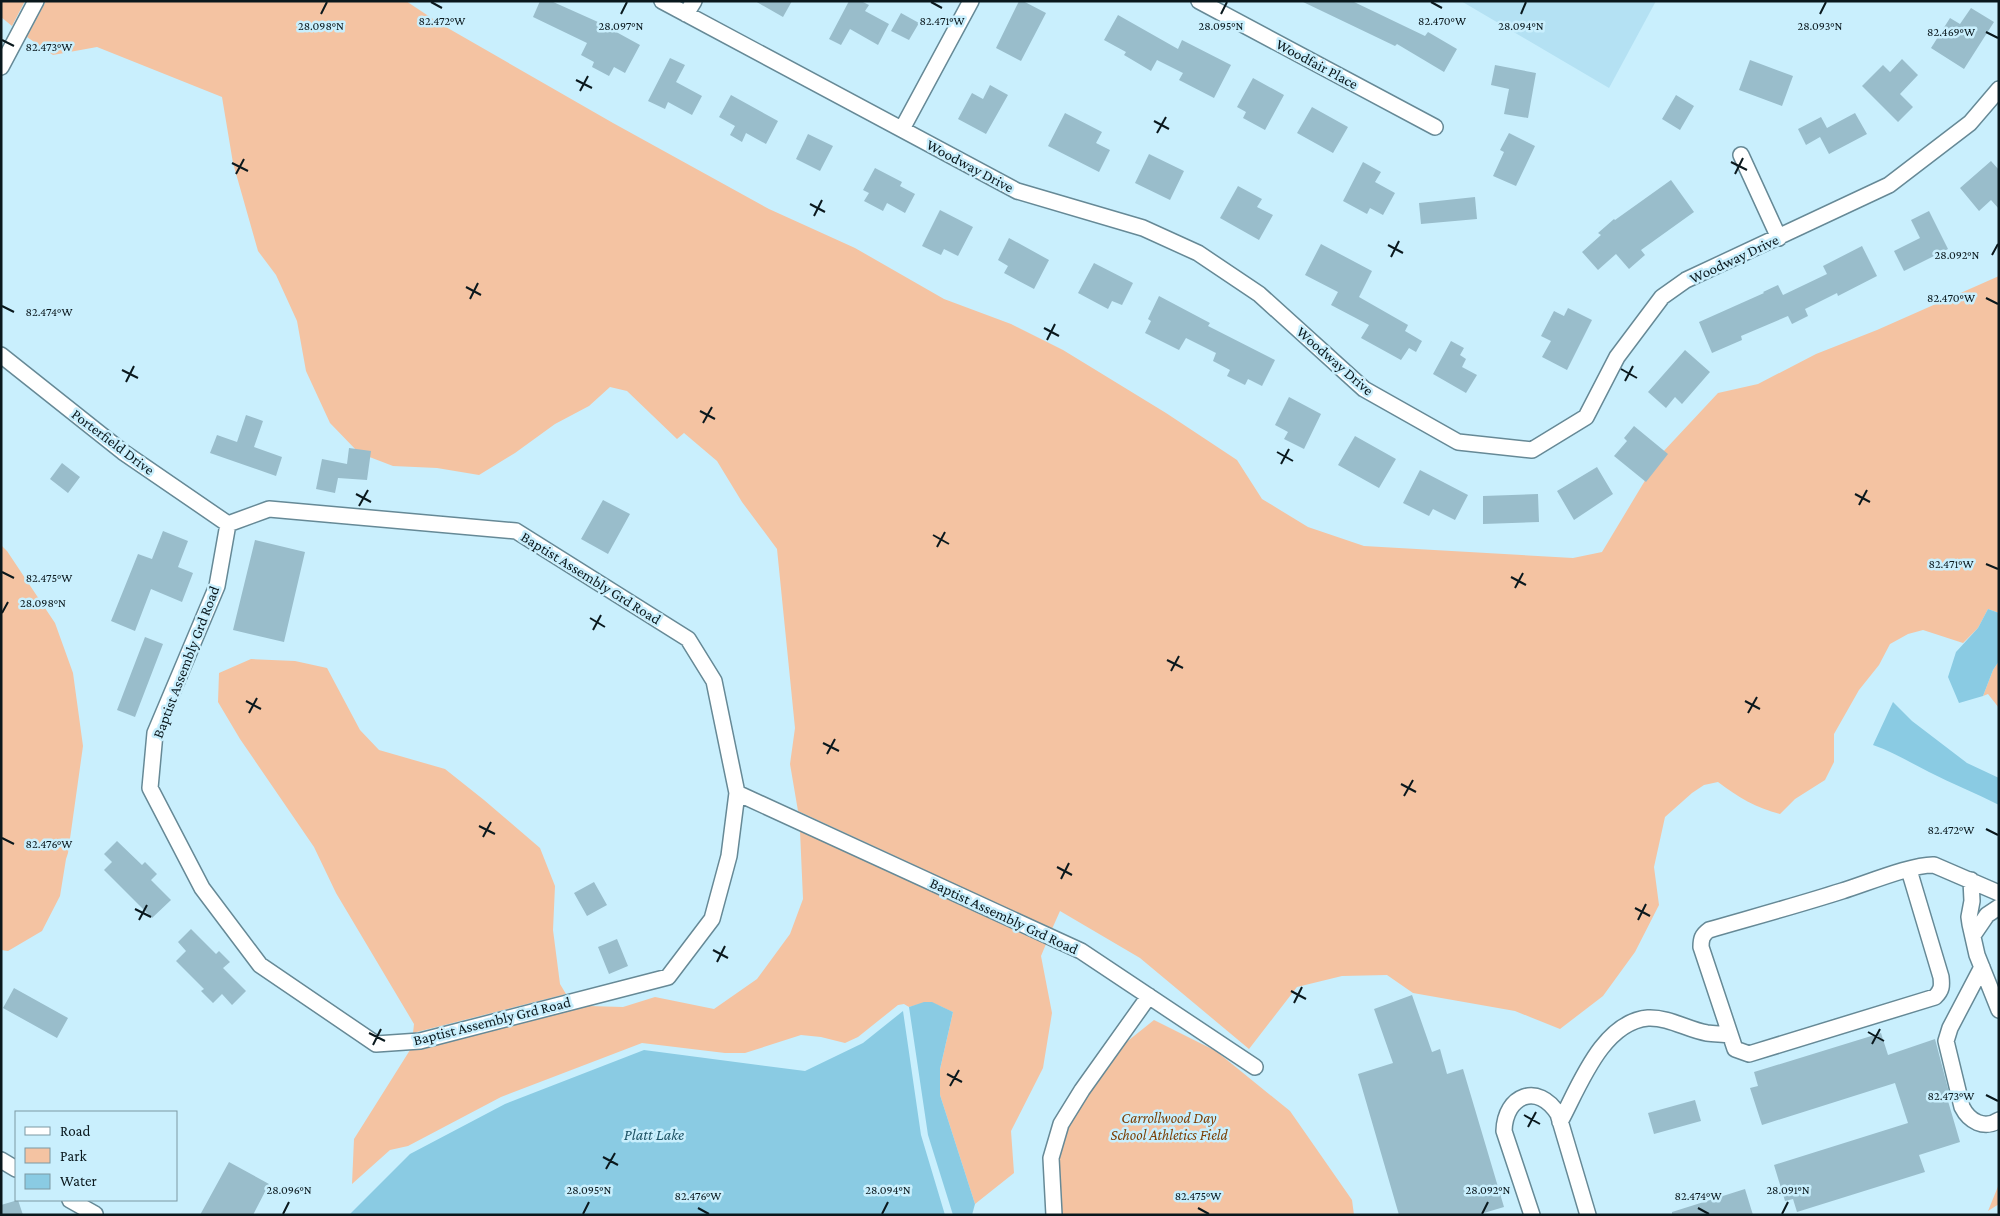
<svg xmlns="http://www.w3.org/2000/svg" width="2000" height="1216" viewBox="0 0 2000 1216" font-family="'Crimson Pro',serif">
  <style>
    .built { fill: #b4e1f3 }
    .green { fill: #f4c3a2 }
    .water { fill: #8acbe3 }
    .building { fill: #99bdcb }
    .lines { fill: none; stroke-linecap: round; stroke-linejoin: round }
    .minor-casing { stroke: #668996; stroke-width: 18 }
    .minor { stroke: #fff; stroke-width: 15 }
    .ticks { fill: none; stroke: #0a181d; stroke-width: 2 }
    .labels { text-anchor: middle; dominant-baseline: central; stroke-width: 5; stroke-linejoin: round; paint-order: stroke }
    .street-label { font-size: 15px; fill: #0a181d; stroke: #c9effd }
    .park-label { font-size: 15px; font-style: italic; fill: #7b3f05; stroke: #c9effd }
    .water-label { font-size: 16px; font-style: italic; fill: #1f5466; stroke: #c9effd }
    .ticks-label { font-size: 12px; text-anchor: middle; fill: #0a181d; stroke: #c9effd; stroke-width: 5; stroke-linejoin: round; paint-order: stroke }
  </style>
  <rect width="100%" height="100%" fill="#c9effd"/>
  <path class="built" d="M1461 1H1656L1609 88Z"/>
  <path class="green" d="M1 1H25L12 26 1 17Z
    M46 1H406L439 23 613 123 769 209 855 248 944 299 1011 324 1063 350 1166 413 1237 460 1262 499 1308 527 1364 546 1573 558 1602 552 1661 454 1718 393 1758 384 1816 354 1877 330 1999 276V613L1988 609 1978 628 1963 643 1923 630 1908 634 1890 644 1879 665 1859 690 1834 734V762L1825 780 1795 799 1780 814C1756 808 1738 797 1718 782L1704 785 1692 793 1665 817 1654 867 1659 905 1635 952 1603 996 1560 1029 1515 1011 1413 993 1387 975 1342 976 1297 987 1249 1049 1140 958 1060 911 1052 929 798 811 790 764 795 728 777 549 742 502 717 461 684 433 677 439 627 391 610 387 589 406 555 424 515 453 479 475 437 468 393 466 359 453 330 423 306 371 297 321 276 275 258 251 233 163 222 97 97 47 53 55 27 37Z
    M1 545 7 551 55 623 73 673 83 746 68 853 66 859 60 896 42 931 8 951 1 950Z
    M251 659 295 661 327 668 360 730 379 750 445 769 484 800 540 848 555 886 553 930 560 984 566 994 413 1033 414 1024 336 893 314 847 240 739 218 702 219 673Z
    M1999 661V708L1988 694 1983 696 1993 670Z
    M800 831 1046 944 1041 956 1052 1013 1043 1068 1011 1131 1014 1173 975 1204 940 1095V1069L953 1012C934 1003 930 1000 909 1007L904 1004 898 1005 858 1037 845 1043 821 1037 801 1035 745 1053H725L642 1043 501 1097 408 1146 390 1150 352 1184 354 1139 410 1050 423 1049 588 1006 623 1007 655 997 714 1009 757 979 790 934 803 899Z
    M1154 1020 1216 1051 1290 1111 1352 1200 1354 1215H1055V1142L1114 1052Z
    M1999 1184V1204L1988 1211Z"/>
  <path class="water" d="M1988 609 1999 613V661L1993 670 1983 696 1959 703 1948 677 1956 652 1978 628Z
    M1893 702 1912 721 1967 763 1999 778V805C1976 793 1952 784 1929 772 1911 763 1893 752 1873 745Z
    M924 1002H932L953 1012 940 1069V1095L975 1204 972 1215H953L928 1135 909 1007Z
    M903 1011 921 1135 945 1215H349L410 1154 505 1104 644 1050 805 1071 863 1043Z"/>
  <path class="building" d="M540 1H551L598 22 640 45 625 73 614 67 609 76 592 67 594 62 581 55 587 43 533 17Z
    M755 1H792L783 17Z
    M849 1H861L869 5 865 11 889 24 878 45 850 29 841 45 829 39Z
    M1019 1H1023L1046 13 1021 61 996 48Z
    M1301 1H1352L1425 36 1428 32 1457 49 1444 72 1397 44 1395 46Z
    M1971 8 1994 22 1964 69 1931 48 1950 18 1960 24Z
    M901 13 919 23 909 40 891 31Z
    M1118 15 1178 49 1182 40 1231 65 1214 98 1179 80 1183 73 1157 60 1151 71 1124 55 1126 52 1104 40Z
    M670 58 685 65 676 82 702 96 692 115 668 102 665 109 648 101Z
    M1902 59 1918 75 1900 94 1913 107 1898 122 1862 86 1883 65 1890 72Z
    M1750 60 1793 76 1782 106 1739 90Z
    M1495 65 1536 73 1528 118 1504 114 1509 89 1491 85Z
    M1253 78 1284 95 1265 130 1243 118 1246 112 1237 107Z
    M990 85 1008 95 986 134 958 119 972 93 983 99Z
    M731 95 778 121 766 144 746 133 742 142 730 135 735 126 719 117Z
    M1676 95 1694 106 1680 130 1662 119Z
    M1312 107 1348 127 1333 153 1297 133Z
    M1065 113 1102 132 1096 143 1110 150 1099 172 1048 146Z
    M1855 113 1867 134 1829 154 1820 137 1806 145 1798 129 1821 117 1827 128Z
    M1509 133 1535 146 1516 186 1493 176 1504 152 1500 150Z
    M808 134 833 146 820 171 796 159Z
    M1149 154 1184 171 1170 200 1135 183Z
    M1991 161 1999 170V209L1991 200 1979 211 1960 188Z
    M1363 162 1381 172 1375 182 1395 193 1383 215 1370 208 1367 214 1343 201Z
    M875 168 902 182 900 186 915 194 905 213 887 203 883 211 864 201 869 193 863 190Z
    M1671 180 1694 212 1641 250 1645 255 1629 269 1616 254 1598 270 1582 252 1601 235 1598 233 1614 219 1615 220Z
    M1238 186 1262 199 1257 207 1273 215 1259 240 1220 218Z
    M1475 197 1477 219 1421 224 1419 203Z
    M940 210 973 227 958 256 944 249 941 255 922 246Z
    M1929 211 1948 249 1904 271 1894 251 1920 238 1911 220Z
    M1009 238 1049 260 1034 289 1004 273 1008 266 998 260Z
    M1321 244 1372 271 1359 297 1408 325 1405 331 1422 341 1416 352 1409 348 1401 360 1361 338 1369 325 1331 305 1338 292 1305 275Z
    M1862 246 1877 276 1838 296 1837 293 1805 309 1808 316 1792 324 1788 316 1741 336 1742 340 1712 353 1699 322 1764 293 1763 292 1778 285 1783 295 1827 274 1823 266Z
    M1094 263 1133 283 1122 305 1112 301 1108 309 1078 293Z
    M1159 296 1210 323 1208 326 1275 360 1262 386 1248 379 1245 385 1227 376 1230 370 1213 361 1216 353 1186 338 1179 350 1145 333 1151 321 1148 319Z
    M1568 308 1592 320 1567 370 1542 357 1551 341 1541 336 1554 311 1564 316Z
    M1451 341 1464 348 1460 355 1466 359 1462 367 1477 375 1466 393 1433 374Z
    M1685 350 1710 372 1682 404 1675 397 1666 408 1648 392Z
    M1289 397 1321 414 1304 449 1284 439 1288 432 1275 425Z
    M246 415 263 421 254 447 282 457 276 476 210 453 217 435 237 442Z
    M1634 426 1668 454 1646 482 1614 456 1627 441 1624 438Z
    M1355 436 1396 459 1379 488 1338 465Z
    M349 448 371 451 367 480 338 478 335 493 316 489 322 459 347 464Z
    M62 463 80 477 68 493 50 479Z
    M1597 467 1613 494 1574 520 1557 491Z
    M1420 470 1468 495 1455 520 1433 509 1429 516 1403 503Z
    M1538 494 1539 522 1483 524V496Z
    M603 500 630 514 608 554 581 539Z
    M163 531 188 541 178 567 193 573 182 602 151 589 135 631 111 621 138 554 152 559Z
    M255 540 305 552 284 642 233 630Z
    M145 637 163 644 135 717 117 710Z
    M117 841 142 865 145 862 157 874 151 880 171 900 152 918 104 870 112 862 104 854Z
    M594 882 607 905 587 916 574 893Z
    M191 929 216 954 219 951 230 962 223 968 246 991 232 1005 222 994 213 1003 201 991 204 989 176 961 186 951 178 942Z
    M617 939 628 966 609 974 598 947Z
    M14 988 68 1018 57 1038 3 1008Z
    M1412 995 1432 1052 1440 1049 1447 1074 1463 1069 1504 1207 1477 1215H1399L1358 1074 1393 1063 1374 1009Z
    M1881 1033 1888 1055 1935 1039 1951 1100 1948 1101 1960 1142 1919 1155 1925 1172 1797 1212 1793 1199 1785 1201 1774 1165 1908 1123 1895 1083 1762 1125 1750 1088 1758 1086 1754 1072Z
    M1695 1100 1701 1121 1654 1134 1648 1113Z
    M229 1162 269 1184 253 1215H200Z
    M1745 1189 1753 1215H1672V1212Z
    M18 1200 23 1215H1V1205Z"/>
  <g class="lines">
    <defs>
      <path id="minor" d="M662 1 1017 191 1143 228 1198 253 1259 294 1364 389 1458 442 1532 450 1586 417 1617 357 1662 297 1686 280 1889 185 1970 123 1999 89
        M1199 1 1435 127
        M686 14 694 1
        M1 67 36 1
        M902 129 971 1
        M1741 155 1779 238
        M1 355 123 452 228 524
        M269 509 516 531 688 639 714 681 737 793 729 856 712 919 668 977 420 1041 376 1044 260 965 202 888 150 788 155 733 217 586 228 524Z
        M737 793 1081 951 1255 1067
        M1909 870 1941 977C1942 986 1942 990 1935 997L1749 1054 1735 1049 1701 947C1701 939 1702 935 1709 930 1754 917 1798 905 1842 891 1865 884 1913 864 1934 865L1999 893
        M1971 880 1972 901 1969 917 1970 924 1977 955 1999 1010
        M1974 934 1987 915 1999 907
        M1982 967 1950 1028 1946 1041 1962 1107C1969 1121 1984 1130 1999 1120
        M1560 1122C1579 1087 1602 1022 1648 1018 1669 1017 1688 1030 1707 1033 1715 1034 1723 1034 1730 1035
        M1 1160 16 1169
        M70 1200 95 1214
        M1054 1215 1051 1158 1061 1124 1082 1090 1149 996
        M1532 1215 1504 1131C1505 1095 1538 1082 1558 1114L1588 1215"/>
    </defs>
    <use href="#minor" class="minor-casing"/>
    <use href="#minor" class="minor"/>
  </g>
  <path class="ticks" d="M431 2 442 8M931 2 942 8M1431 2 1442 8M321 14 327 2M621 14 627 2M1221 14 1227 2M1521 14 1526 2M1820 14 1826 2M1986 32 1998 38M2 40 14 46M576 80 592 88M580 91 588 76M1154 121 1169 129M1157 133 1166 117M1731 162 1747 170M232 163 248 171M236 174 244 159M1735 174 1743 158M810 204 825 212M814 216 822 200M1388 245 1403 253M1992 255 1998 244M1391 257 1399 241M466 287 481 295M1986 298 1998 304M470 299 478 283M2 306 14 312M1044 328 1059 336M1047 340 1055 324M1621 369 1637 378M122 370 138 378M1625 381 1633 366M126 382 134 366M700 411 715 419M703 423 712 407M1277 452 1293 461M1281 464 1289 449M356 494 371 502M1855 494 1870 502M1859 505 1867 490M359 506 368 490M933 535 949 544M937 547 945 532M1986 564 1998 569M2 572 14 578M1511 577 1526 585M1515 588 1523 573M2 613 8 602M590 618 605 627M593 630 601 615M1167 660 1183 668M1171 671 1179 656M246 701 261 709M1745 701 1760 709M249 713 257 698M1748 713 1757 697M823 743 839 751M827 754 835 739M1401 784 1416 792M1404 796 1413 780M479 826 495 834M1986 829 1998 835M483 837 491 822M2 838 14 844M1057 867 1072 875M1061 879 1069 863M1635 908 1650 916M135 909 151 917M139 920 147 905M1638 920 1646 904M713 950 728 958M717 962 725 946M1291 991 1306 999M1294 1003 1302 987M1868 1032 1884 1041M369 1033 385 1041M1872 1044 1880 1029M373 1045 381 1029M947 1074 962 1082M950 1086 959 1070M1986 1095 1998 1101M1524 1115 1540 1124M1528 1127 1536 1112M603 1157 618 1165M606 1169 615 1153M698 1208 709 1214M1198 1208 1209 1214M1698 1208 1709 1214M283 1214 289 1202M583 1214 589 1202M882 1214 888 1202M1482 1214 1488 1202M1782 1214 1788 1202"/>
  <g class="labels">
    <g class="street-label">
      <text transform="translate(1317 64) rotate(28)">Woodfair Place</text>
      <text transform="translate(970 166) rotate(28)">Woodway Drive</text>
      <text transform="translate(1734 259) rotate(-25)">Woodway Drive</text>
      <text transform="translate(1335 361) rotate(41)">Woodway Drive</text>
      <text transform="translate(113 442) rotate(37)">Porterfield Drive</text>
      <text transform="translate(591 578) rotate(32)">Baptist Assembly Grd Road</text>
      <text transform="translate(186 662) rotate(-69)">Baptist Assembly Grd Road</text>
      <text transform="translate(1004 916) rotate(25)">Baptist Assembly Grd Road</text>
      <text transform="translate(492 1021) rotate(-14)">Baptist Assembly Grd Road</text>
    </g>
    <g class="park-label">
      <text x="1169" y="1118">Carrollwood Day<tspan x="1169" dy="17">School Athletics Field</tspan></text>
    </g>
    <g class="water-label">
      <text x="654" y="1134">Platt Lake</text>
    </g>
  </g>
  <g class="ticks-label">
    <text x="442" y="25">82.472°W</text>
    <text x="942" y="25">82.471°W</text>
    <text x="1442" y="25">82.470°W</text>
    <text x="321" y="30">28.098°N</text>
    <text x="621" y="30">28.097°N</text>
    <text x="1221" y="30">28.095°N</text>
    <text x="1521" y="30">28.094°N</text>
    <text x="1820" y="30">28.093°N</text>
    <text x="1951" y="36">82.469°W</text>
    <text x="49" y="51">82.473°W</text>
    <text x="1957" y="259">28.092°N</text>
    <text x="1951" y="302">82.470°W</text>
    <text x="49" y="316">82.474°W</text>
    <text x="1951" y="568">82.471°W</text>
    <text x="49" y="582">82.475°W</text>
    <text x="43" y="607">28.098°N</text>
    <text x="1951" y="834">82.472°W</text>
    <text x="49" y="848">82.476°W</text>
    <text x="1951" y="1100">82.473°W</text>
    <text x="289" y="1194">28.096°N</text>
    <text x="589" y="1194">28.095°N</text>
    <text x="888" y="1194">28.094°N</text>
    <text x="1488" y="1194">28.092°N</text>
    <text x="1788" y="1194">28.091°N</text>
    <text x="698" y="1200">82.476°W</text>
    <text x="1198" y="1200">82.475°W</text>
    <text x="1698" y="1200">82.474°W</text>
  </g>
  <rect width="2000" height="1216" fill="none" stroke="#0a181d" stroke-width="5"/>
  <rect x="15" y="1111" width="162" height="90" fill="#c9effd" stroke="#7d99a3"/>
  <rect x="25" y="1127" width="25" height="8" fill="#ffffff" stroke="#7d99a3"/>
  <text x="60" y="1136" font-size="15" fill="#0a181d">Road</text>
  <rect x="25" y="1148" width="25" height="15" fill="#f4c3a2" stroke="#7d99a3"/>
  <text x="60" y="1161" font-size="15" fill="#0a181d">Park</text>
  <rect x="25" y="1174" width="25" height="15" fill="#8acbe3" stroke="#7d99a3"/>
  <text x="60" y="1186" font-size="15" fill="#0a181d">Water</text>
</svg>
